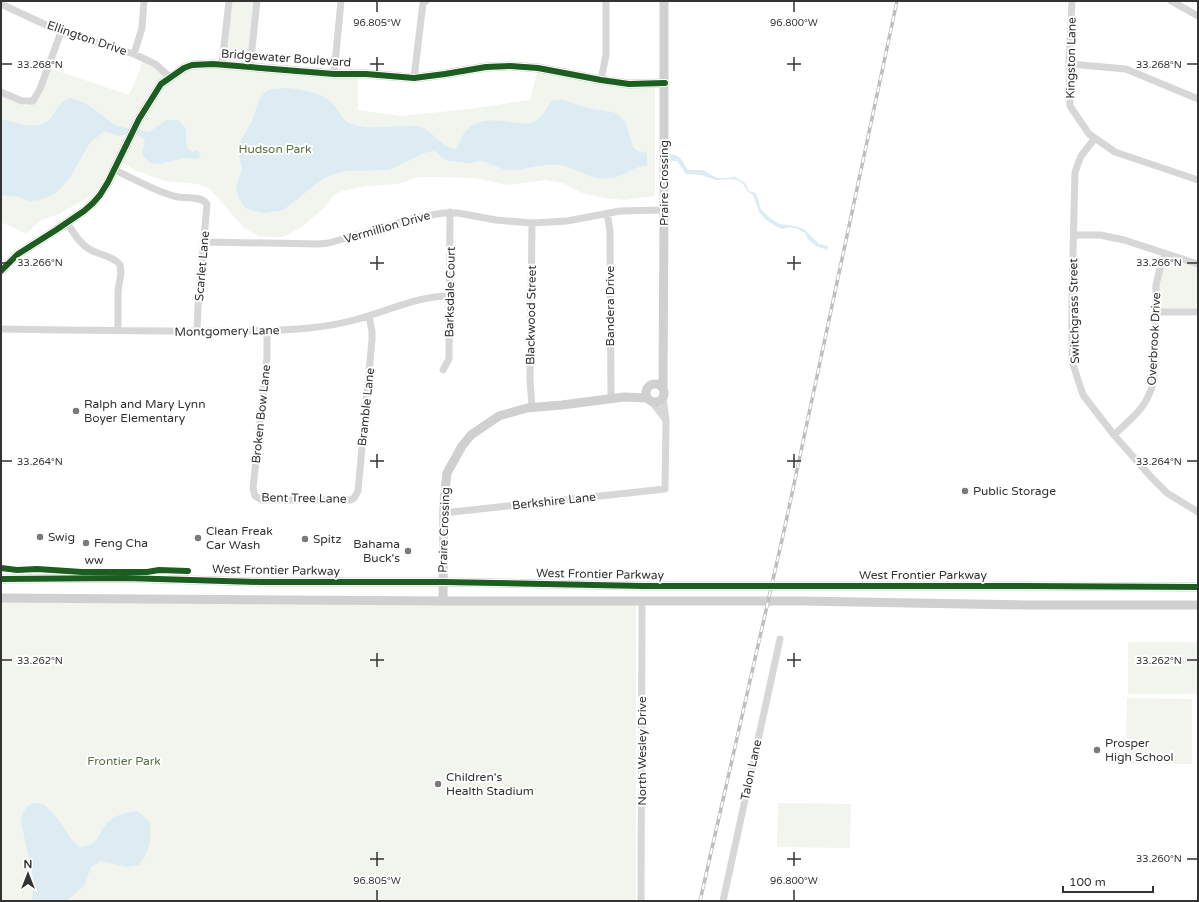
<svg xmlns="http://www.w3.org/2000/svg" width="1199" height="902" viewBox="0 0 1199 902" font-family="'Varela Round',sans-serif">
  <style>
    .green { fill: #f1f5ed }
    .water { fill: #ddebf3 }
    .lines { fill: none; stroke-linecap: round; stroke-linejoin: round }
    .street { stroke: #d7d7d7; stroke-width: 7 }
    .secondary { stroke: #d0d0d0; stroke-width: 9 }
    .rail-casing { stroke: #bebebe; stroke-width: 3.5 }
    .rail { stroke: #fff; stroke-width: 2; stroke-dasharray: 6; stroke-linecap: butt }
    .cycleway-casing { stroke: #fff; stroke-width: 8 }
    .cycleway { stroke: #1b5e20; stroke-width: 6 }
    .ticks { fill: none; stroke: #333; stroke-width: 1.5 }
    .poi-dot { fill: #7a7a7a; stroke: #fff; stroke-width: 1.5 }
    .labels { text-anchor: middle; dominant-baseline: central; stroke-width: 4; stroke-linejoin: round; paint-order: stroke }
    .street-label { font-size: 12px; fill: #333; stroke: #fff }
    .park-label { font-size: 12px; fill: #56703f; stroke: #fff }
    .poi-label { font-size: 12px; fill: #333; stroke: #fff; text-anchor: start }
    .ticks-label { font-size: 10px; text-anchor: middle; fill: #333; stroke: #fff; stroke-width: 4; stroke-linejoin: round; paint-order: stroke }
  </style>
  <rect width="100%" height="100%" fill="#fff"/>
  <path class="green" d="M232 1H255L249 58 246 62 227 59 226 56Z
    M143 62 159 71 167 79 188 70 211 67 265 73 358 78V110L401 116 469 109 530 100 538 68 655 87V196L624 200 604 198 582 193 562 183 545 180 508 185 474 178 437 177H418L398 184 366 186 342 191 333 196 325 207 302 227 283 237H260L244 228 209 188 198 184 165 181 135 170 116 158 95 194 57 215 41 220 26 234 1 222V96L25 106 34 103 41 96 49 68 129 95Z
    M1165 254 1198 264V312H1156V285Z
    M1 601 636 602V901H1Z
    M1128 642H1198V694H1128Z
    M1127 698 1192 699V764L1126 763Z
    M778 803 851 804 850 848 777 847Z"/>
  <path class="water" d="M288 88C303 90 322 92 333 104 339 110 343 122 351 124 368 130 388 126 406 126 411 126 416 125 421 127 434 132 441 148 456 149 460 143 462 134 467 130 477 118 498 120 511 122 518 123 526 125 533 122 544 118 545 107 554 100H564L584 107 616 113 622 118 626 123 633 147 638 151 647 153V166C631 166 625 177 610 178 589 181 576 166 558 165 539 163 521 172 503 169 495 167 488 161 480 161 476 161 474 163 471 163 467 164 462 162 459 162 445 161 445 160 435 151L427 152 389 170 345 171 328 176 313 186 299 198 283 210 264 213 251 210 244 207 239 198 236 187 242 170 239 154 240 142 252 121 259 100 266 91 273 89Z
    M70 98C74 99 79 100 82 102 95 107 104 119 116 125 126 130 138 128 149 132L166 120H178C181 123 185 126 186 131 187 139 183 148 193 152L198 150 201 156 197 159 184 158 160 164 151 163 145 158 142 154 145 140 142 137 132 134 118 136 104 131 89 144 70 178 55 194 40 200 29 201 18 197 1 195V119C18 123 42 133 53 115 59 106 60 101 70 98Z
    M669 154C683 155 681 161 688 170H703L717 178H725L735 177 745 183 749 191 756 193 761 209 769 217 779 224 795 226 804 229 819 244 828 246 827 250 816 246 808 239 805 233 798 229 790 227 783 229 777 227 766 220 759 212 753 195 747 191 743 184 737 180 731 179 716 180 701 175 686 174 677 161H669Z
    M33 803 43 804 52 812 60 822 71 839 79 847C100 845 95 838 106 824 114 815 126 812 138 811L150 822C151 841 151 849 139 865L127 867 101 861 91 867 84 886 66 901H32L34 882 21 822C22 812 24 808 33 803Z"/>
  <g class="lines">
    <path class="street" d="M1072 1 1069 64 1070 106 1089 134 1115 152 1198 180
      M1171 1 1198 16
      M1 4 61 32 134 54 155 64 170 77
      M134 54 142 28 144 1
      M222 64 229 1
      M1069 64 1126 69 1198 99
      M250 67 257 1
      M334 74 341 1
      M414 78 422 11 423 3 426 1
      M601 80 606 55V1
      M1 92 22 101H33L40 89 61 32
      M1095 138 1081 156 1075 172 1072 294V361L1083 395 1114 435 1151 477 1167 493 1198 512
      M115 170C132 178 160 194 178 197 186 198 202 196 207 204L198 306 197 331
      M607 213 610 231 611 399
      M67 223C73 232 79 243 89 249 98 255 114 256 120 265L121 273 118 291V331
      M532 223 530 379 532 408
      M1074 235H1100L1124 240 1198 264
      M204 242 319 244 329 243 414 218 443 213H458L496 220 532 223 567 221 620 211 664 210
      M1156 312H1198
      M1 329C66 330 132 331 197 331 235 331 272 332 309 328 330 326 351 322 371 315 397 307 422 296 450 296
      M267 331V357L253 488 255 496 262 500H351L354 498 358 491 372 340V331L369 316
      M443 370 449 359 450 212
      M653 403 666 420
      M1114 435C1134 416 1147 408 1154 380L1156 285 1160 268 1165 254
      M443 513 665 489 666 421 663 397
      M641 901 642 600
      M723 901 780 639"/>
    <path class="secondary" d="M1 271 18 254 56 230 84 211 93 203 100 195 108 182 139 119 161 84 184 68 192 65 213 64 334 74H366L414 78 445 74 486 67 510 66 538 68 601 80 629 84 665 83
      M646 393a9 9 0 1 1 18 0a9 9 0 1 1-18 0Z
      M663 388 664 210V1
      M1 579 125 578 260 582H443L643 586H1025L1198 587
      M1 598 443 601H801L1025 605H1198
      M443 601 444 502 447 473 462 446 471 435 499 416 527 408 562 405 624 397 647 398"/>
    <defs>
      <path id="rail" d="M700 901 784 531 897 1"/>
    </defs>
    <use href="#rail" class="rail-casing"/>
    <use href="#rail" class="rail"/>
    <defs>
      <path id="cycleway" d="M1 271 18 254 56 230 84 211 93 203 100 195 108 182 139 119 161 84 184 68 192 65 213 64 334 74H366L414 78 445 74 486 67 510 66 538 68 601 80 629 84 665 83
        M1 568 17 570 37 569 82 572H147L159 570 188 571
        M1 579 125 578 260 582H443L643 586H1025L1198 587"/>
    </defs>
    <use href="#cycleway" class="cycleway-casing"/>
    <use href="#cycleway" class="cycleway"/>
  </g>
  <path class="ticks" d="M377 2V12M794 2V12M377 57V71M794 57V71M2 64H12M370 64H384M787 64H801M1187 64H1197M377 256V270M794 256V270M2 263H12M370 263H384M787 263H801M1187 263H1197M377 454V468M794 454V468M2 461H12M370 461H384M787 461H801M1187 461H1197M377 653V667M794 653V667M2 660H12M370 660H384M787 660H801M1187 660H1197M377 852V866M794 852V866M370 859H384M787 859H801M1187 859H1197M377 890V900M794 890V900"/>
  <g class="poi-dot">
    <circle cx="76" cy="411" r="4"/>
    <circle cx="965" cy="491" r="4"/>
    <circle cx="40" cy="537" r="4"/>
    <circle cx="198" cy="538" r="4"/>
    <circle cx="305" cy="539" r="4"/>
    <circle cx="86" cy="543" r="4"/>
    <circle cx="408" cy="551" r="4"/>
    <circle cx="1097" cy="750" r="4"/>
    <circle cx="438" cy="784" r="4"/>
  </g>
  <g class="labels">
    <g class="street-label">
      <text transform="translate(87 38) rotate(19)">Ellington Drive</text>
      <text transform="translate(286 58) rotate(4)">Bridgewater Boulevard</text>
      <text transform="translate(1071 58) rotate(-89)">Kingston Lane</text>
      <text transform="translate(664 183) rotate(-90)">Praire Crossing</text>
      <text transform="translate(387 227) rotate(-16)">Vermillion Drive</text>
      <text transform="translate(202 266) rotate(-85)">Scarlet Lane</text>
      <text transform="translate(450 292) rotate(-89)">Barksdale Court</text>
      <text transform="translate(610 306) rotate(-90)">Bandera Drive</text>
      <text transform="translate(1074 311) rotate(-91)">Switchgrass Street</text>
      <text transform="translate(531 315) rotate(-89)">Blackwood Street</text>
      <text transform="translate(227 331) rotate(-1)">Montgomery Lane</text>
      <text transform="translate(1154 339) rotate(-87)">Overbrook Drive</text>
      <text transform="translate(366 407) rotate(-84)">Bramble Lane</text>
      <text transform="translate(261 414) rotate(-84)">Broken Bow Lane</text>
      <text transform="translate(304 498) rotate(1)">Bent Tree Lane</text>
      <text transform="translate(554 501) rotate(-6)">Berkshire Lane</text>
      <text transform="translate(444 530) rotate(-88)">Praire Crossing</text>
      <text x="94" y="560">ww</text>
      <text transform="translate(276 570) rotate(1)">West Frontier Parkway</text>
      <text transform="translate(600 574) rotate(1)">West Frontier Parkway</text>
      <text x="923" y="575">West Frontier Parkway</text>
      <text transform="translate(642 751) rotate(-90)">North Wesley Drive</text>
      <text transform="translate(751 770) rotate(-78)">Talon Lane</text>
    </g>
    <g class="park-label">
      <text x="275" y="149">Hudson Park</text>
      <text x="124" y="761">Frontier Park</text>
    </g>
    <g class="poi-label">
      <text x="84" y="404">Ralph and Mary Lynn<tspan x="84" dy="14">Boyer Elementary</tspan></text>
      <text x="973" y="491">Public Storage</text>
      <text x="206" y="531">Clean Freak<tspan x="206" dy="14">Car Wash</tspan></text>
      <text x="48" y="537">Swig</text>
      <text x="313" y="539">Spitz</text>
      <text x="94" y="543">Feng Cha</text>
      <text x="400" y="544" text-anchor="end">Bahama<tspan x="400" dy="14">Buck's</tspan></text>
      <text x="1105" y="743">Prosper<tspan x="1105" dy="14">High School</tspan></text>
      <text x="446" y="777">Children's<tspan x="446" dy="14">Health Stadium</tspan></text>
    </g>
  </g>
  <g class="ticks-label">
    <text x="377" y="26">96.805°W</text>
    <text x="794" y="26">96.800°W</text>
    <text x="40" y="68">33.268°N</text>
    <text x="1159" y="68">33.268°N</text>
    <text x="40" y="266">33.266°N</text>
    <text x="1159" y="266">33.266°N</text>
    <text x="40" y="465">33.264°N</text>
    <text x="1159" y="465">33.264°N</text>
    <text x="40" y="664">33.262°N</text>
    <text x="1159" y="664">33.262°N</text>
    <text x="1159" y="862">33.260°N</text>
    <text x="377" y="884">96.805°W</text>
    <text x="794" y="884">96.800°W</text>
  </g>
  <rect width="1199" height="902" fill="none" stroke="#333333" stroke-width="4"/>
  <g transform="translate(28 874)" stroke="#ffffff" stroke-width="3" paint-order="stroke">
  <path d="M0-3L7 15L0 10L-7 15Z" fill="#333333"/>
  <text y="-6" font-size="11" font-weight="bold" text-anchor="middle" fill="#333333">N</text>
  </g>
  <path d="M1063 886v6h90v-6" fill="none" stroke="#333333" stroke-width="2"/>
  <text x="1069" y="886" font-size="12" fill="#333333" stroke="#ffffff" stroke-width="3" paint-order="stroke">100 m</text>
</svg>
